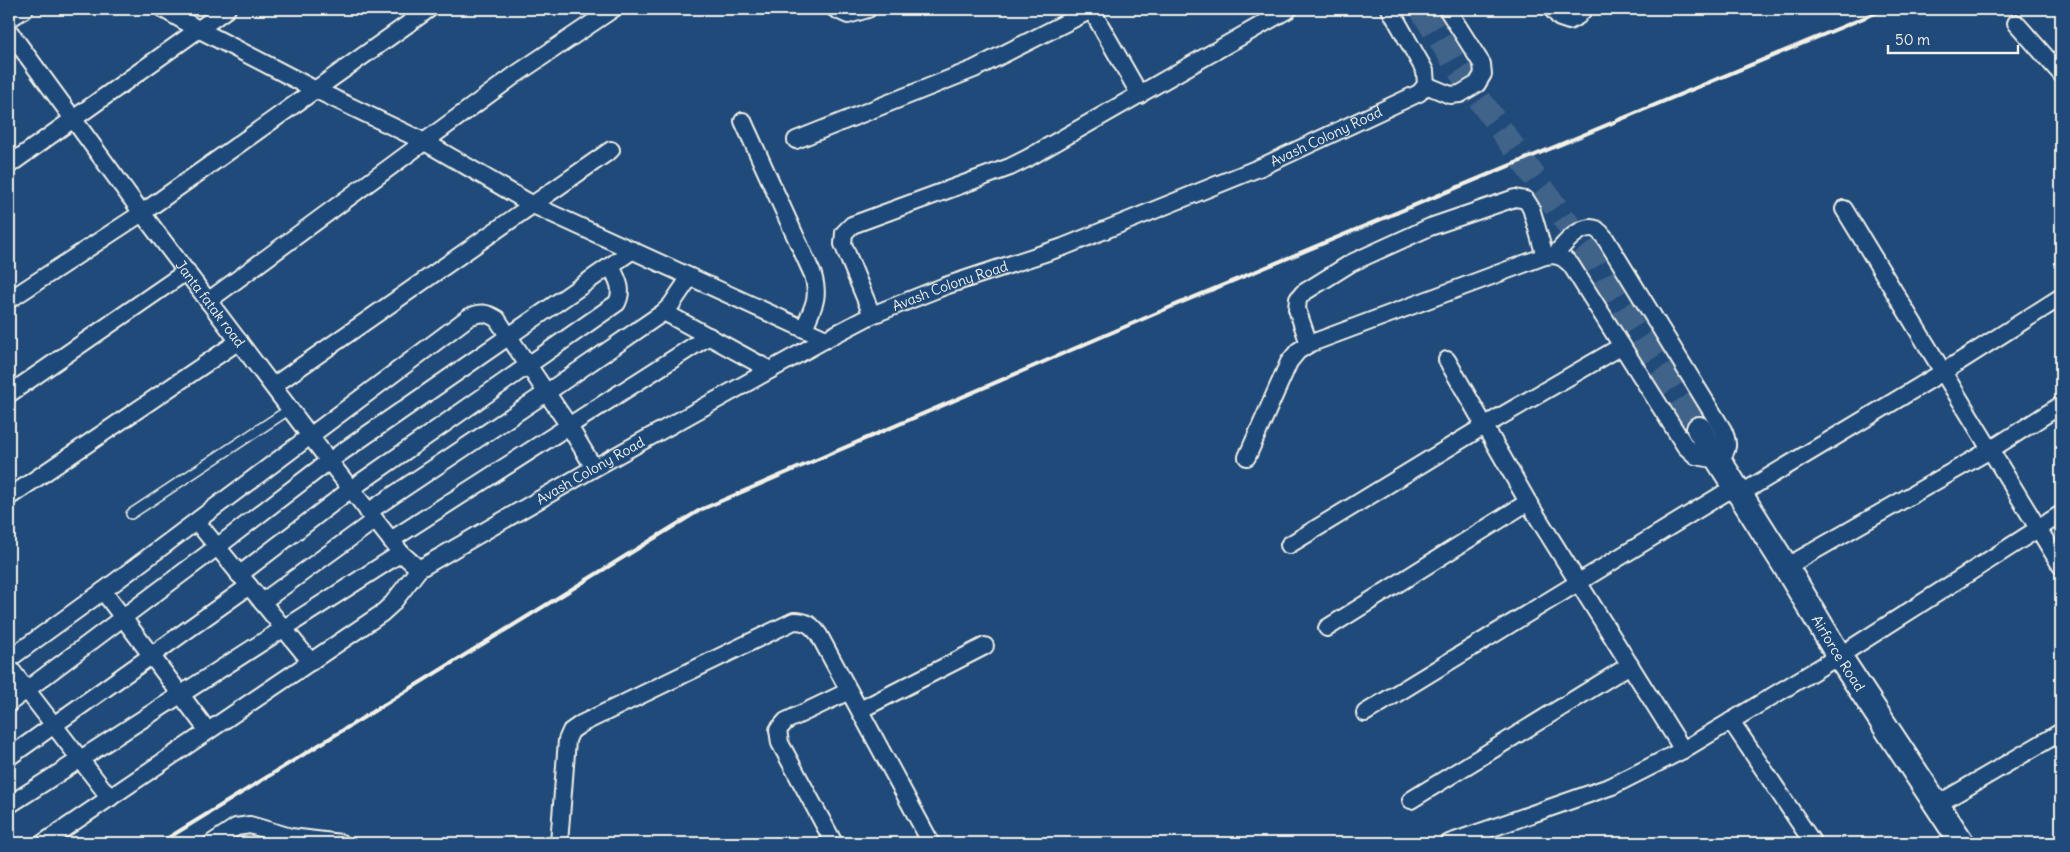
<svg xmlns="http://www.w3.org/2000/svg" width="2070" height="852" viewBox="0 0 2070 852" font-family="Delius,sans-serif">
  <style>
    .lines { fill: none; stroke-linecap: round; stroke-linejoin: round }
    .secondary-tunnel { stroke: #3f638a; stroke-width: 24; stroke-dasharray: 24 12; stroke-linecap: butt }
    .service-casing { stroke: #f4f1e8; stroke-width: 12 }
    .minor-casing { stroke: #f4f1e8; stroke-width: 20 }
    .secondary-casing { stroke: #f4f1e8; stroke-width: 28 }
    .service { stroke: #1f4a7a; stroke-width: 9 }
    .minor { stroke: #1f4a7a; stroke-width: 16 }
    .secondary { stroke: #1f4a7a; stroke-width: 24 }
    .rail { stroke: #f4f1e8; stroke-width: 4 }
    .labels { text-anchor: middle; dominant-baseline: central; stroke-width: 4; stroke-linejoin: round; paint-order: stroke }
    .street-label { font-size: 14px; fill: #f4f1e8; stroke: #1f4a7a }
  </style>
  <rect width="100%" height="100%" fill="#1f4a7a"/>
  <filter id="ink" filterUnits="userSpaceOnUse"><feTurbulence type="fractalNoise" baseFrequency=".02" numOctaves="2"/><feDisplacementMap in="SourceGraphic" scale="10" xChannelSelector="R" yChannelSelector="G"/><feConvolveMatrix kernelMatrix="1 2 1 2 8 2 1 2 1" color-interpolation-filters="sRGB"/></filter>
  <g filter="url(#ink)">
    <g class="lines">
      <path class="secondary-tunnel" d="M1421 9 1463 76 1584 247 1699 429"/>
      <defs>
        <path id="service" d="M131 514 290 409"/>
        <g id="minor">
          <path d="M163 9 198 29 314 89 425 142 533 205 826 339"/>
          <path d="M835 9 848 15 868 9"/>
          <path d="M1091 9 1140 95"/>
          <path d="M1552 9 1560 18 1569 21 1578 16 1584 9"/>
          <path d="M9 19 25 9"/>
          <path d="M2016 23 2061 74"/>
          <path id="s1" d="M9 31 142 213 329 461 401 553 419 569"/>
          <path d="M1426 85 1450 95 1460 94 1477 84 1483 74 1482 64 1447 9"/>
          <path d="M743 121 813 275C820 298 813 307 804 328"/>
          <path d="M796 140 974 69 1093 9"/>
          <path d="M9 165 227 9"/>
          <path d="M1844 209 2061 566"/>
          <path d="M9 300 142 213 429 9"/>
          <path d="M208 301 515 75 613 9"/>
          <path d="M664 312 770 370"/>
          <path d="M872 315 843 244 844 233 852 225 1010 167 1028 158 1289 9"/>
          <path d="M1309 344 1297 309 1298 299 1303 293 1351 263 1430 227 1515 198 1526 200 1531 208 1545 256"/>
          <path d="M1447 360 1528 502 1683 750"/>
          <path d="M273 386 611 150"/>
          <path d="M9 394 187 271"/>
          <path d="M1247 457 1289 362 1298 351 1309 344 1545 256C1557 254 1562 256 1571 265L1685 446 1696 456 1719 460C1729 450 1729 443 1723 430L1605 238C1603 235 1599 231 1596 229 1581 223 1563 245 1555 255"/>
          <path d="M1740 494 1943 372 2061 297"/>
          <path d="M9 497 239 341"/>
          <path d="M368 512 546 393 664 312 671 305 690 277"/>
          <path d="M197 522 311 662"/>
          <path d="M391 540 709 336"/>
          <path d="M1289 545 1484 426 1622 346"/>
          <path d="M1786 567 1990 450 2061 405"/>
          <path d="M239 575 351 489 617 303C624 289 617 279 611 266"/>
          <path d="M103 591 208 731"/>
          <path d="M262 602 375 520"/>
          <path d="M1327 628 1528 502"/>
          <path d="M9 659 103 591 469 317C480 312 486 312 497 319L569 426 594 468"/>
          <path d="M9 667 110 798"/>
          <path d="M9 703 217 547 329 461 633 250"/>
          <path d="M860 710 985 646"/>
          <path d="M1365 713 1736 486"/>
          <path d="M1731 721 1813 843"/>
          <path d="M9 757 249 586"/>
          <path d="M1411 800 1630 665"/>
          <path d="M1938 804 2061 732"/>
          <path d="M9 805 401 553"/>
          <path id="s2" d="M43 843 381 614 392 604 419 569 594 468 826 339 872 315 945 286 1063 247 1261 167 1419 93 1426 85 1425 71 1390 9"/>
          <path d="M212 843 236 827 250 825 291 837 341 843"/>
          <path d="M559 843 567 740 571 731 581 724 794 621C806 621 812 625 819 635L931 843"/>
          <path d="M834 843 780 743 778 730 786 721 849 691"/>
          <path d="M1449 843 1612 786 1683 750 1839 656 2061 514"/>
        </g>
        <g id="secondary">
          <path id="s3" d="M1699 429 1786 567 1839 656 1962 843"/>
        </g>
      </defs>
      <use href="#service" class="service-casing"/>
      <use href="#minor" class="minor-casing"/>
      <use href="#secondary" class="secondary-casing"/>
      <use href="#service" class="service"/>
      <use href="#minor" class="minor"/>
      <use href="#secondary" class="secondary"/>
      <path class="rail" d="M160 843 700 510 1180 303 1885 9"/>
    </g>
  </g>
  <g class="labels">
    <g class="street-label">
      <text stroke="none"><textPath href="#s2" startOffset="1475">Avash Colony Road</textPath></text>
      <text stroke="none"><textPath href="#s2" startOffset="1070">Avash Colony Road</textPath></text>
      <text stroke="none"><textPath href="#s1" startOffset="339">Janta fatak road</textPath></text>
      <text stroke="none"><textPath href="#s2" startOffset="665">Avash Colony Road</textPath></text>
      <text stroke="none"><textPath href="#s3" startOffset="264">Airforce Road</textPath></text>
    </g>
  </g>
  <rect width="2070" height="852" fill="none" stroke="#1f4a7a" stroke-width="30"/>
  <rect x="15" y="15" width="2040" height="822" fill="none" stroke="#f4f1e8" stroke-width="2" filter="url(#ink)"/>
  <path d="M1888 45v8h130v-8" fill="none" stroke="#f4f1e8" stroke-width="2.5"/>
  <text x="1895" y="45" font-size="15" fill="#f4f1e8" stroke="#1f4a7a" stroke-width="4" paint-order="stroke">50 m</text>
</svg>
